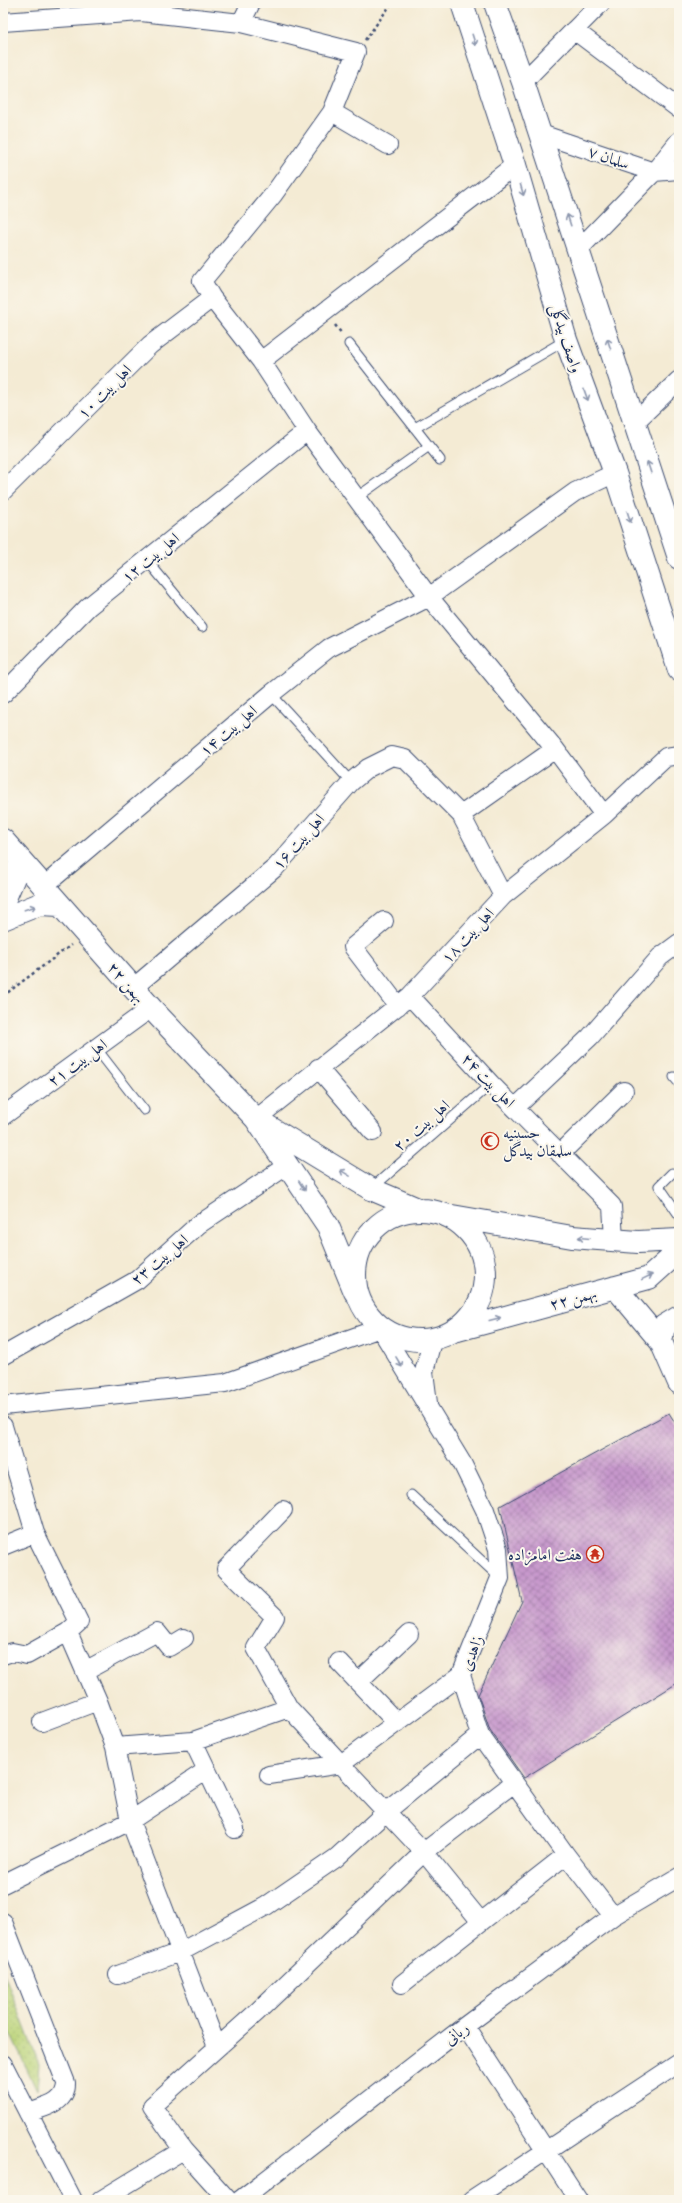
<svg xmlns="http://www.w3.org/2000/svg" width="682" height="2203" viewBox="0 0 682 2203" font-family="'Gentium Book Plus',Amiri,serif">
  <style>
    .grass { fill: url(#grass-dots); stroke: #6a816b }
    .building { fill: url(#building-cross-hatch) }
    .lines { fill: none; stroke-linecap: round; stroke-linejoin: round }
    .lane-casing { stroke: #3c4b70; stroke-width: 11 }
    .street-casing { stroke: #3c4b70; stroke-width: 20 }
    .secondary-casing { stroke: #3c4b70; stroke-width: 24 }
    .path { stroke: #3c4b70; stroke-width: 2.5; stroke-dasharray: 3 3; stroke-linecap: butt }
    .lane { stroke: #fff; stroke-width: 9 }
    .street { stroke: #fff; stroke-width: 18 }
    .secondary { stroke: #fff; stroke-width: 22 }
    .oneway { stroke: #8d97ae }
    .labels { text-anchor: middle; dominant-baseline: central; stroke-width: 4; stroke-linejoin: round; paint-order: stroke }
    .street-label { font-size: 16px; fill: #1b2f5e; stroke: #fbf7ec }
    .poi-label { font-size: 16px; fill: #1b2f5e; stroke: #fbf7ec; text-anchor: start }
  </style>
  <defs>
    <pattern id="grass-dots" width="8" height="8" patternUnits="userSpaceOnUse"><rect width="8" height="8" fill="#bad378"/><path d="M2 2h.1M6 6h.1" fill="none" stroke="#9fb56a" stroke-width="1.8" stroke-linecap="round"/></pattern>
    <pattern id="building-cross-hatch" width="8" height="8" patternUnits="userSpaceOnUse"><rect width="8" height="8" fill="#c798cc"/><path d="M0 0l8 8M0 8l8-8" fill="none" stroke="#a17ca9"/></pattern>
  </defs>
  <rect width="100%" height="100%" fill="#fbf7ec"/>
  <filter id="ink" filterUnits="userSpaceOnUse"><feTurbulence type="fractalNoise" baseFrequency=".025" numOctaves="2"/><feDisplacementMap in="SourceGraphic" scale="8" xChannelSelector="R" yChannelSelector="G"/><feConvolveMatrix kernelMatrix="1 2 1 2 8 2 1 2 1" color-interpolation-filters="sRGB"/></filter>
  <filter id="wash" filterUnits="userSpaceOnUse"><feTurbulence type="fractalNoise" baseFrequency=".012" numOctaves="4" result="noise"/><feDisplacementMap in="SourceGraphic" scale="16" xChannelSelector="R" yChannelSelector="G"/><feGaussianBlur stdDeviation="0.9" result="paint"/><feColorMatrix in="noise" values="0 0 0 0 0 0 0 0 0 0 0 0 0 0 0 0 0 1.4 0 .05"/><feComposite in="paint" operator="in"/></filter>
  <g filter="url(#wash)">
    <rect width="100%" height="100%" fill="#f4ebd4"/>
    <path class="grass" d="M3 1971 39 2064 37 2090 3 2019Z"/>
    <g id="blocks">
      <path class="building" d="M669 1413 679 1429V1682L524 1778 490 1730 478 1695 522 1601 500 1506Z"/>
    </g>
  </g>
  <g filter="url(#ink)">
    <use href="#blocks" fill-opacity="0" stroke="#3c4b70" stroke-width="1"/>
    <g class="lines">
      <defs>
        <path id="lane" d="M349 344 440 460
          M415 428 566 340
          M356 498 429 446
          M146 559 202 627
          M271 694 351 782
          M96 1048 144 1110
          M674 1077 679 1083
          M672 1173 659 1186 679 1215
          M372 1188 491 1084
          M411 1495 499 1577"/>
        <path id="street" d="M3 22 141 12 241 23 356 52 332 112 273 195 202 281 212 298 261 361
          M241 23 251 3
          M574 30 679 109
          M523 82 601 3
          M332 112 388 145
          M541 134 654 172 679 170
          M515 165 261 361 307 431 429 597 555 749
          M578 250 654 172 679 141
          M635 422 679 380
          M3 491 150 345 212 298
          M3 694 88 607 307 431
          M44 886 271 694 329 648 429 597 575 492 615 473
          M503 896 461 815 555 749 604 815
          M384 921 353 947 398 1006
          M133 988 276 867 351 782 368 768 392 756 405 759 461 815
          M410 996 491 1084 612 1206 614 1240
          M318 1068 373 1132
          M515 1108 590 1037 660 957 679 943
          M3 1116 151 1008
          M256 1119 410 996 503 896 604 815 666 757 679 755
          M560 1154 624 1091
          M3 1356 137 1280 198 1225 288 1165
          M428 1403 424 1372 432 1341
          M3 1406 225 1383 380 1328 462 1463 485 1510 498 1549 500 1578 461 1675 480 1735 566 1855 613 1916
          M3 1426 35 1533 79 1622 68 1632
          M283 1510 226 1569 275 1617 256 1648 289 1708
          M3 1546 35 1533
          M3 1655 12 1652 27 1655 68 1632 98 1701 115 1747
          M339 1662 397 1723
          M85 1671 157 1632 169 1647 184 1638
          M358 1682 409 1634
          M42 1722 98 1701
          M193 1741 235 1829
          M269 1775 341 1764 424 1852 481 1922
          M3 1884 130 1821 207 1770
          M3 1922 66 2083C66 2104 45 2107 28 2113
          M118 1975 182 1951 266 1906 336 1858 387 1811 480 1735
          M402 1984 566 1855
          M465 2026 578 2200
          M217 2047 130 1821 115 1747 193 1741 289 1708 341 1764 461 1675
          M3 2064 73 2200
          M183 2150 228 2200
          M101 2200 183 2150 152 2106 257 2012 424 1852 514 1783
          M240 2200 465 2026 613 1916 679 1877
          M471 2200 679 2063"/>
        <path id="secondary" d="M462 3 515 165 566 340 615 473 679 670
          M495 3 523 82 679 558
          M3 840 151 1008 256 1119 328 1226 355 1292
          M3 903 21 861
          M3 919 40 904 60 905
          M264 1124 371 1189 418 1209
          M355 1275a65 65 0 1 1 130 0a65 65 0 1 1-130 0Z
          M452 1216 572 1237 638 1242 679 1240
          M615 1287 661 1342 679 1383
          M458 1330 649 1278 679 1251
          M661 1342 664 1326 679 1317"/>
      </defs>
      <use href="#lane" class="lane-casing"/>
      <use href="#street" class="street-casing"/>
      <use href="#secondary" class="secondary-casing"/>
      <path class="path" d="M365 40 392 3
        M335 325 342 334
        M3 996 71 945"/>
      <use href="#lane" class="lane"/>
      <use href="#street" class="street"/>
      <use href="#secondary" class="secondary"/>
    </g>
    <defs><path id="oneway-shaft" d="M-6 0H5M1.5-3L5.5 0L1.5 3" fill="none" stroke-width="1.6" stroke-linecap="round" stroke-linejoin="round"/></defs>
    <g class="oneway">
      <use href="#oneway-shaft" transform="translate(474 40) rotate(72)"/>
      <use href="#oneway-shaft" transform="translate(522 190) rotate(74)"/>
      <use href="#oneway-shaft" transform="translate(569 220) rotate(-108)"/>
      <use href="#oneway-shaft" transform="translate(609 344) rotate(-108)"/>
      <use href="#oneway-shaft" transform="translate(586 395) rotate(70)"/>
      <use href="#oneway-shaft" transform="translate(649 467) rotate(-108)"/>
      <use href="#oneway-shaft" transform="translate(629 517) rotate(72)"/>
      <use href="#oneway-shaft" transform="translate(30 908) rotate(-18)"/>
      <use href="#oneway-shaft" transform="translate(345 1173) rotate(-149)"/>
      <use href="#oneway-shaft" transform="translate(302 1186) rotate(57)"/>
      <use href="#oneway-shaft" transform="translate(584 1238) rotate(-175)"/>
      <use href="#oneway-shaft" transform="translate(647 1277) rotate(-26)"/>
      <use href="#oneway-shaft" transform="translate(495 1319) rotate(-15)"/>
      <use href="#oneway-shaft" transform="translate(399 1362) rotate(59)"/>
    </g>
  </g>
  <defs>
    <symbol id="mosque-ring" viewBox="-11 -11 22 22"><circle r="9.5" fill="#fbf7ec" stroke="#c8321e" stroke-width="1.5"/><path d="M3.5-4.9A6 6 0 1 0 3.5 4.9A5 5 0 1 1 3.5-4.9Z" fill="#c8321e"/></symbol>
    <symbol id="temple-ring" viewBox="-11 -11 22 22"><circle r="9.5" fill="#fbf7ec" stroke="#c8321e" stroke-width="1.5"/><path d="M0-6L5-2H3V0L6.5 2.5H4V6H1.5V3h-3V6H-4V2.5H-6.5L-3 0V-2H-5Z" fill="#c8321e"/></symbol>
  </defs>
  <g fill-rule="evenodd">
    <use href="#mosque-ring" x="480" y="1131" width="20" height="20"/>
    <use href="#temple-ring" x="585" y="1544" width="20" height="20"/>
  </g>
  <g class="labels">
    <g class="street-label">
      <text transform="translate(609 157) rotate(19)">سلمان ۷</text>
      <text transform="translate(567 338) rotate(72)">واصف بیدگلی</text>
      <text transform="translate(104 391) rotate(-45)">اهل بیت ۱۰</text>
      <text transform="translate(150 557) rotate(-39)">اهل بیت ۱۲</text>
      <text transform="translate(228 730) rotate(-40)">اهل بیت ۱۴</text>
      <text transform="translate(298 841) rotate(-48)">اهل بیت ۱۶</text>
      <text transform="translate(467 935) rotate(-47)">اهل بیت ۱۸</text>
      <text transform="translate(127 982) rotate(49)">۲۲ بهمن</text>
      <text transform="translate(77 1062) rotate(-36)">اهل بیت ۲۱</text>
      <text transform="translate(489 1080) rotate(46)">اهل بیت ۲۴</text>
      <text transform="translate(421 1125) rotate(-41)">اهل بیت ۲۰</text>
      <text transform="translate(159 1259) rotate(-40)">اهل بیت ۲۳</text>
      <text transform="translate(573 1298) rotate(-15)">۲۲ بهمن</text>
      <text transform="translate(471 1653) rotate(-70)">زاهدی</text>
      <text transform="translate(456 2033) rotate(-37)">ربانی</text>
    </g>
    <g class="poi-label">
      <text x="503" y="1132">حسینیه<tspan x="503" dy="18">سلمقان بیدگل</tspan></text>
      <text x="582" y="1554" text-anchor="end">هفت امامزاده</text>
    </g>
  </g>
  <rect width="682" height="2203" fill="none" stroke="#fbf7ec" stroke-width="16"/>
</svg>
